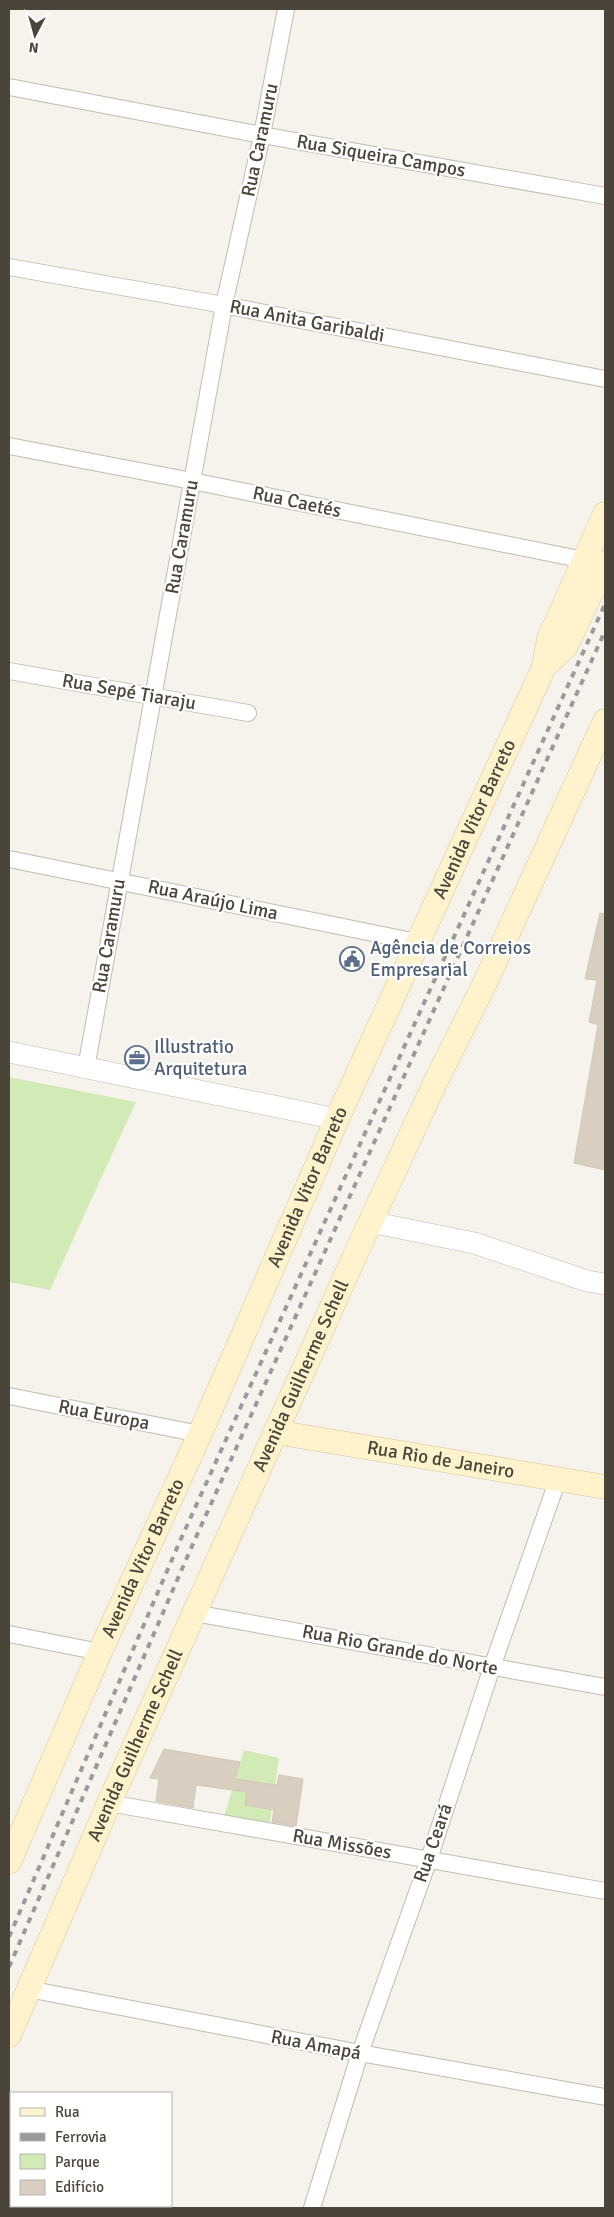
<svg xmlns="http://www.w3.org/2000/svg" width="614" height="2217" viewBox="0 0 614 2217" font-family="Signika,sans-serif">
  <style>
    .green { fill: #d2eab5 }
    .building { fill: #d8cfc1; stroke: #d3c7b4 }
    .lines { fill: none; stroke-linecap: round; stroke-linejoin: round }
    .minor-casing { stroke: #c2bbae; stroke-width: 18 }
    .tertiary-casing { stroke: #c2bbae; stroke-width: 22 }
    .secondary-casing { stroke: #d6c79b; stroke-width: 25 }
    .minor { stroke: #fff; stroke-width: 16 }
    .tertiary { stroke: #fff; stroke-width: 21 }
    .secondary { stroke: #fff3cd; stroke-width: 24 }
    .rail { stroke: #9a9a9a; stroke-width: 4; stroke-dasharray: 6 6; stroke-linecap: butt }
    .labels { text-anchor: middle; dominant-baseline: central; stroke-width: 4.5; stroke-linejoin: round; paint-order: stroke }
    .street-label { font-size: 19px; fill: #4b4439; stroke: #fff }
    .service-label { font-size: 19px; fill: #4e5e75; stroke: #fff; text-anchor: start }
  </style>
  <rect width="100%" height="100%" fill="#f6f3ec"/>
  <path class="green" d="M9 1077 136 1102 50 1290 9 1282Z
    M244 1750 279 1758 269 1828 223 1820Z"/>
  <path class="building" d="M600 913 605 914V1170L574 1163 598 1025 589 1022 597 980 585 979Z
    M164 1749 240 1762 235 1779 277 1785 279 1775 303 1779 296 1826 272 1822 274 1810 245 1805 247 1792 196 1785 193 1808 156 1801 159 1779 150 1778Z"/>
  <g class="lines">
    <defs>
      <path id="minor" d="M9 87 262 135 605 196
        M9 267 224 305 605 379
        M9 446 192 481 584 560
        M9 671 248 713
        M9 859 417 942
        M86 1068 224 305 262 135 286 9
        M9 1396 200 1434
        M194 1613 605 1687
        M9 1634 100 1652
        M109 1803 605 1891
        M28 1989 360 2053 605 2097
        M9 2195H11
        M66 2206 79 2208
        M312 2208 360 2053 429 1859 492 1667 558 1479"/>
      <path id="tertiary" d="M9 1052 337 1119
        M370 1222 474 1243 587 1281 605 1284"/>
      <g id="secondary">
        <path d="M544 667 566 646 605 563"/>
        <path id="s1" d="M275 1432 605 1487"/>
        <path id="s2" d="M9 1862 100 1652 200 1434 337 1119 544 667 549 639 605 514"/>
        <path id="s3" d="M9 2035 109 1803 356 1253 435 1083 485 983 605 721"/>
      </g>
    </defs>
    <use href="#minor" class="minor-casing"/>
    <use href="#tertiary" class="tertiary-casing"/>
    <use href="#secondary" class="secondary-casing"/>
    <use href="#minor" class="minor"/>
    <use href="#tertiary" class="tertiary"/>
    <use href="#secondary" class="secondary"/>
    <path class="rail" d="M9 1937 180 1541 605 604
      M9 1967 192 1546 605 631"/>
  </g>
  <defs>
    <symbol id="civic-ring" viewBox="-11 -11 22 22"><circle r="9.5" fill="#fff" stroke="#5c6f8a" stroke-width="1.5"/><path d="M-.6-6.5H3V-4.5H.6V-3L4-1V1h2V6H-6V1h2V-1L-.6-3ZM-1.2 2.5V6h2.4V2.5Z" fill="#5c6f8a"/></symbol>
    <symbol id="office-ring" viewBox="-11 -11 22 22"><circle r="9.5" fill="#fff" stroke="#5c6f8a" stroke-width="1.5"/><path d="M-6-3h4V-5.5h4V-3h4V5H-6ZM-1-4.5V-3h2v-1.5ZM-6 0V1H6V0Z" fill="#5c6f8a"/></symbol>
  </defs>
  <g fill-rule="evenodd">
    <use href="#civic-ring" x="338" y="945" width="28" height="28"/>
    <use href="#office-ring" x="123" y="1044" width="28" height="28"/>
  </g>
  <g class="labels">
    <g class="street-label">
      <text transform="translate(260 140) rotate(-78)">Rua Caramuru</text>
      <text transform="translate(381 156) rotate(10)">Rua Siqueira Campos</text>
      <text transform="translate(307 321) rotate(11)">Rua Anita Garibaldi</text>
      <text transform="translate(297 502) rotate(12)">Rua Caetés</text>
      <text transform="translate(182 537) rotate(-80)">Rua Caramuru</text>
      <text transform="translate(129 692) rotate(10)">Rua Sepé Tiaraju</text>
      <text stroke="none"><textPath href="#s2" startOffset="1142">Avenida Vitor Barreto</textPath></text>
      <text transform="translate(213 900) rotate(12)">Rua Araújo Lima</text>
      <text transform="translate(109 936) rotate(-80)">Rua Caramuru</text>
      <text stroke="none"><textPath href="#s2" startOffset="738">Avenida Vitor Barreto</textPath></text>
      <text stroke="none"><textPath href="#s3" startOffset="721">Avenida Guilherme Schell</textPath></text>
      <text transform="translate(104 1415) rotate(11)">Rua Europa</text>
      <text stroke="none"><textPath href="#s1" startOffset="168">Rua Rio de Janeiro</textPath></text>
      <text stroke="none"><textPath href="#s2" startOffset="332">Avenida Vitor Barreto</textPath></text>
      <text transform="translate(400 1650) rotate(11)">Rua Rio Grande do Norte</text>
      <text stroke="none"><textPath href="#s3" startOffset="316">Avenida Guilherme Schell</textPath></text>
      <text transform="translate(433 1843) rotate(-71)">Rua Ceará</text>
      <text transform="translate(342 1844) rotate(10)">Rua Missões</text>
      <text transform="translate(316 2045) rotate(11)">Rua Amapá</text>
    </g>
    <g class="service-label">
      <text x="370" y="948">Agência de Correios<tspan x="370" dy="22">Empresarial</tspan></text>
      <text x="154" y="1047">Illustratio<tspan x="154" dy="22">Arquitetura</tspan></text>
    </g>
  </g>
  <rect width="614" height="2217" fill="none" stroke="#4b4439" stroke-width="20"/>
  <rect x="10" y="2092" width="162" height="115" fill="#ffffff" stroke="#b7b4b0"/>
  <rect x="20" y="2108" width="25" height="8" fill="#fff3cd" stroke="#b7b4b0"/>
  <text x="55" y="2117" font-size="15" fill="#4b4439">Rua</text>
  <rect x="20" y="2133" width="25" height="8" fill="#9a9a9a" stroke="#b7b4b0"/>
  <text x="55" y="2142" font-size="15" fill="#4b4439">Ferrovia</text>
  <rect x="20" y="2154" width="25" height="15" fill="#d2eab5" stroke="#b7b4b0"/>
  <text x="55" y="2167" font-size="15" fill="#4b4439">Parque</text>
  <rect x="20" y="2180" width="25" height="15" fill="#d8cfc1" stroke="#b7b4b0"/>
  <text x="55" y="2192" font-size="15" fill="#4b4439">Edifício</text>
  <g transform="translate(35 35) rotate(186)" stroke="#ffffff" stroke-width="4" paint-order="stroke">
  <path d="M0-4L9 19L0 12L-9 19Z" fill="#4b4439"/>
  <text y="-8" font-size="14" font-weight="bold" text-anchor="middle" fill="#4b4439">N</text>
  </g>
</svg>
